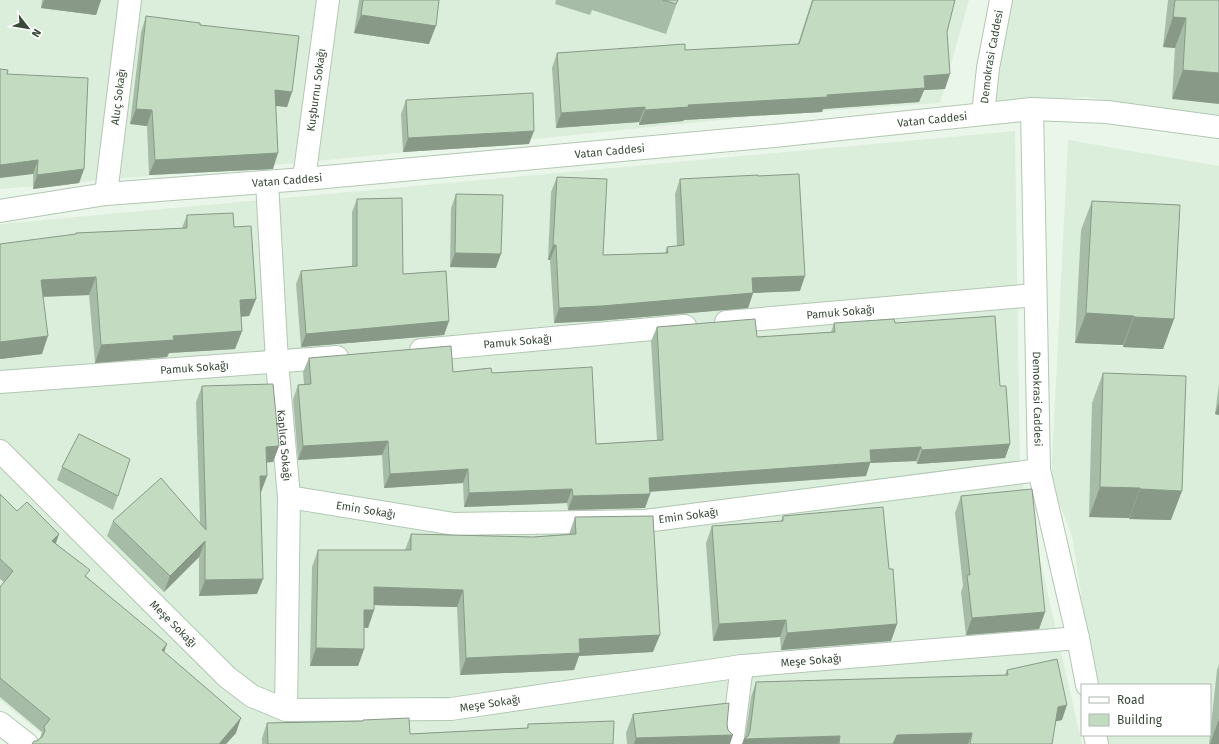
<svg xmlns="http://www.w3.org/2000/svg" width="1219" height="744" viewBox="0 0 1219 744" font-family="'Fira Sans',sans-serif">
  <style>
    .residential { fill: #dbeedc }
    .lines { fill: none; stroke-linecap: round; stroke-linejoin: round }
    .minor-casing { stroke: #b1c8b2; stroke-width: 24 }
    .tertiary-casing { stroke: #b1c8b2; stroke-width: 24 }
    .minor { stroke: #fff; stroke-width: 22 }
    .tertiary { stroke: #fff; stroke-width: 22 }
    .wall { fill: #a7bca6 }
    .shaded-wall { fill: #889987 }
    .building { fill: #c2dbc1; stroke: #889987 }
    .labels { text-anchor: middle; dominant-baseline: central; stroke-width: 3; stroke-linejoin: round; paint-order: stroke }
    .street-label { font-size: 11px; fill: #384a37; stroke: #fff }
  </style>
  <rect width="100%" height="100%" fill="#eaf6ea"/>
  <path class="residential" d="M0 0H969L940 103 778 114 309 162 0 189Z
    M1008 0H1219V117L1086 97 978 103Z
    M1015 131 1020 472 1082 744H54L0 700V224Z
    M1068 140 1219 166V744H1105L1103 735H1210V685H1095L1072 536 1051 482Z"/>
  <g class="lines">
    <defs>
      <g id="minor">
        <path id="s1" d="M304 179 328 0"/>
        <path id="s2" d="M267 182 277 362 289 497 286 710"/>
        <path id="s3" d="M106 194 130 0"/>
        <path id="s4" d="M726 322 1035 295"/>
        <path id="s5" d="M421 350 685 326"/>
        <path id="s6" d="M0 382 337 357"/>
        <path id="s7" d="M0 451 227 677 252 696 286 710 451 709 742 666 1078 638"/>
        <path id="s8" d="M289 497 454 524 645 521 1039 470"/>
        <path d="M0 723 27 744"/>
        <path d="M732 744 742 666"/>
      </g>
      <g id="tertiary">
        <path id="s9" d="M1032 109 1039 470 1078 638 1087 685"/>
        <path id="s10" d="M983 114 988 68 1001 0"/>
        <path id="s11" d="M0 211 106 194 304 179 774 136 1032 109 1107 112 1219 127"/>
        <path d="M1095 735 1097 744"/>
      </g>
    </defs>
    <use href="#minor" class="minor-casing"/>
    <use href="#tertiary" class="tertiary-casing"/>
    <use href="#minor" class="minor"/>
    <use href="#tertiary" class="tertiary"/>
  </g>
  <path class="wall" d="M42 0H101L96 15 41 8Z
    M359 0H439L429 44 354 33Z
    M556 0H678L666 34 592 10 590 15 555 4Z
    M812 0H955L947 32 945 89 924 90 919 102 823 109 822 112 684 120 683 121 639 125V122L556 128 552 68 557 53 685 50 798 44Z
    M1168 0H1219L1172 99 1175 48 1163 47Z
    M146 16 200 25 292 92 287 107 276 106 273 169 149 175 147 126 130 124 141 32Z
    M7 74 84 169 79 183 33 189V174Z
    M406 100 529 144 403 152 401 114Z
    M758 176 800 291 753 293 748 308 597 321 554 323 550 260H548L551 192 557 177 603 255 665 253 667 247 677 246 675 194 680 179Z
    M456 194 496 268 450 267 451 208Z
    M357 199 403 274 449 321 444 335 301 347 296 284 301 271 352 267V212Z
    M1092 201 1174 319 1163 349 1123 347V345L1075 343 1081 230Z
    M187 215 234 227 256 299 249 316 241 317 242 331 235 349 169 353 167 357 95 363 89 295 43 297 42 354 0 359 76 233 182 228Z
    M834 323H895L1000 386 1010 444 1005 458 917 464 916 461 870 463 866 476 650 492V494L645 508 568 510 567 503 464 507 463 483 384 488 382 455 298 460 293 399 298 385 304 384 303 372 309 358 453 372 492 373 596 444 657 440 651 341 657 327 757 337 831 332Z
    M1103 373 1171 520 1129 519V518L1089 517 1092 403Z
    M1219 384V415L1215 414Z
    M202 386 279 446 273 462H266L267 476 261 492H260L257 594 199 596V557L164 592 107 536 113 521 200 522 196 402Z
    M62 467 118 496 113 510 57 480Z
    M0 494 17 511 59 534 56 543 87 577 164 652 236 733 226 744H32L40 738 42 732 0 697V587L4 582 0 579Z
    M961 496 1045 612 1039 629 966 635 961 592 963 586 955 513Z
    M783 516 897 624 891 641 781 650 780 637 713 641 706 543 712 526 781 521Z
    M575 517 653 652 579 656 574 670 460 675 457 607 374 605V610L368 628 364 627V649L358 666H310L312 567 318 550H405L411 534 533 537 569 534Z
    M1219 664V744H1209L1217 670Z
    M1007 670 1062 720 1056 721 1052 744H742L744 739 745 738 751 697 756 682 1005 675Z
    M633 714 727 724 730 744H627L626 733Z
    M363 720 410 734 527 728 528 724 613 744H262V738L267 723 363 721Z"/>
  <path class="shaded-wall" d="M44 0H101L96 15 41 8Z
    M361 15 436 26 429 44 354 33Z
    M1173 17 1186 18 1175 48 1163 47Z
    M1183 70 1219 73V104L1172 99Z
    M950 74 945 89 924 90 919 102 823 109 822 112 684 120 683 121 639 125 645 110 688 105 827 95 924 76Z
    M275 90 292 92 287 107 269 105Z
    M645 107 639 122 556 128 561 113Z
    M136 109 152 110 147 126 130 124Z
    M534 131 529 144 403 152 408 138Z
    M278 153 273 169 149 175 155 160Z
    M38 160 33 174 0 178V165Z
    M84 169 79 183 33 189 37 175Z
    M553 245H556L550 260H548Z
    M455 253 501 254 496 268 450 267Z
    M805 276 800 291 753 293 748 308 597 321 554 323 559 308 752 278Z
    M96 277 89 295 34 297 41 280Z
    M256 299 249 316 233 317 240 300Z
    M1086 313 1134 316 1123 345 1075 343Z
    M1134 317 1174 319 1163 349 1123 347Z
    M449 321 444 335 301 347 306 334Z
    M242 331 235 349 169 353 167 357 95 363 101 345 173 336Z
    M48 336 42 354 0 359V342Z
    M1219 403V415L1215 414Z
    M388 441 382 455 298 460 303 446Z
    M1010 444 1005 458 917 464 922 450Z
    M279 446 273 462 260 463 266 447Z
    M921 447 916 461 870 463 866 476 644 492 649 478 870 450Z
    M468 469 463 483 384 488 390 474Z
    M260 476H267L261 492H254Z
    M1100 487 1140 488 1129 518 1089 517Z
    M572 489 567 503 464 507 469 493Z
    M1140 489 1182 491 1171 520 1129 519Z
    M650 494 645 508 568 510 573 496Z
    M59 534 54 548 52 541Z
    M205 541 199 557 164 592 170 576Z
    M263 579 257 594 199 596 205 580Z
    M374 587 463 590 457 607 368 605Z
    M364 610H374L368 628 358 627Z
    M1045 612 1039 629 966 635 972 618Z
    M786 620 780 637 713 641 719 624Z
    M897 624 891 641 781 650 787 633Z
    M660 635 653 652 579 656 574 670 460 675 466 658 579 639Z
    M167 644 162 658V650Z
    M316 648 364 649 358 666H310Z
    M1067 705 1062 720 1053 722 1058 707Z
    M241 718 236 733 226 744H219Z
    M1219 719V744H1210Z
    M972 733 968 744H893L897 735Z
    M733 735 730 744H634L636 738Z
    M840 736 838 744H742L744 739Z"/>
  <path class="building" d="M363 0H439L436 26 361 15Z
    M663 0H678L676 4Z
    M813 0H955L947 32 950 74 924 76 925 88 827 95 828 97 688 105 689 107 645 110V107L561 113 557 53 685 44V50L799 44Z
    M1175 0H1219V73L1183 70 1186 18 1173 17Z
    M146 16 200 23V25L299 36 292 92 275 90 278 153 155 160 152 110 136 109Z
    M0 69 8 70 7 74 88 78 84 169 37 175 38 160 0 165Z
    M533 93 534 131 408 138 406 100Z
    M799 174 805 276 752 278 753 293 602 306 559 308 556 245H553L557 177 607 179 603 255 668 253 667 247 684 245 680 179 758 175V176Z
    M456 194 503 195 501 254 455 253Z
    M402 198 403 274 446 271 449 321 306 334 301 271 357 266V199Z
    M1092 201 1180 205 1174 319 1134 317V316L1086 313Z
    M233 213 234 227 251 226 256 299 240 300 242 331 173 336 174 340 101 345 96 277 41 280 48 336 0 342V244L76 234V233L187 228V215Z
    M995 316 1000 386H1006L1010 444 922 450 921 447 870 450 871 462 649 478 650 494 573 496 572 489 469 493 468 469 390 474 388 441 303 446 298 385 311 384 309 358 451 346 453 372 491 368 492 373 592 367 596 444 663 440 657 327 755 319 757 337 835 332 834 323 894 319 895 323Z
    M1103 373 1186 376 1182 491 1140 489V488L1100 487Z
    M273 384 279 446 266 447 267 476H260L263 579 205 580V541L170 576 113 521 161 478 206 530 202 386Z
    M79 434 130 459 118 496 62 467Z
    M1032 489 1045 612 972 618 967 575H970L961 496Z
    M0 494 17 511 27 502 59 534 52 541 90 570 85 576 167 644 162 650 241 718 219 744H32L34 741H37L42 737 45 731 44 727 50 719 0 678V587L13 571 0 559Z
    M883 507 889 569H893L897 624 787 633 786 620 719 624 712 526 783 521V516Z
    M653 516 660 635 579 639 580 653 466 658 463 590 374 587V610H364V649L316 648 318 550H411V534L533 537 576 534 575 517Z
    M1057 659 1067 705 1058 707 1052 744H970L972 733 897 735 893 744H839L840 736 744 739 748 736 750 731 756 682 1008 675 1007 670Z
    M729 703 727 724 728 730 733 735 636 738 633 714Z
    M409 718 410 734 528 728V724L614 721 613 744H268L267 723 363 721V720Z"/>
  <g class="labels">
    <g class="street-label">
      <text stroke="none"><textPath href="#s10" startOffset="58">Demokrasi Caddesi</textPath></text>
      <text stroke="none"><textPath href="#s1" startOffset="90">Kuşburnu Sokağı</textPath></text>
      <text stroke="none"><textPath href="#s3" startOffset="98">Aluç Sokağı</textPath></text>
      <text stroke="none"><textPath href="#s11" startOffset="937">Vatan Caddesi</textPath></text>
      <text stroke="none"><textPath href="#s11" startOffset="613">Vatan Caddesi</textPath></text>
      <text stroke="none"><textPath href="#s11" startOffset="289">Vatan Caddesi</textPath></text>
      <text stroke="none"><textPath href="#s4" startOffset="115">Pamuk Sokağı</textPath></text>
      <text stroke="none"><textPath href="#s5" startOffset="97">Pamuk Sokağı</textPath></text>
      <text stroke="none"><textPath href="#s6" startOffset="195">Pamuk Sokağı</textPath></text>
      <text stroke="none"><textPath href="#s9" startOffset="290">Demokrasi Caddesi</textPath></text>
      <text stroke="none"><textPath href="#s2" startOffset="264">Kaplıca Sokağı</textPath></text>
      <text stroke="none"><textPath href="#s8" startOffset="78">Emin Sokağı</textPath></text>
      <text stroke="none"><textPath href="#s8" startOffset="402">Emin Sokağı</textPath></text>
      <text stroke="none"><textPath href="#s7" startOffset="245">Meşe Sokağı</textPath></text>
      <text stroke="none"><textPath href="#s7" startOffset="917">Meşe Sokağı</textPath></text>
      <text stroke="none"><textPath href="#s7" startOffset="593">Meşe Sokağı</textPath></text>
    </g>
  </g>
  <rect x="1081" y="684" width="130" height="52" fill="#ffffff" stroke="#afb7af"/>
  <rect x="1089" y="697" width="20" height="6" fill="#ffffff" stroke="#afb7af"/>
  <text x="1117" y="704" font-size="12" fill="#384a37">Road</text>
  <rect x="1089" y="714" width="20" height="12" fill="#c2dbc1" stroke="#afb7af"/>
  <text x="1117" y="724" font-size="12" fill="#384a37">Building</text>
  <g transform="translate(28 28) rotate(121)" stroke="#ffffff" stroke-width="3" paint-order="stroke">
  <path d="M0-3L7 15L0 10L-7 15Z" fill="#384a37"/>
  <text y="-6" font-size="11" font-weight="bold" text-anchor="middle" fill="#384a37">N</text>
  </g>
</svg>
